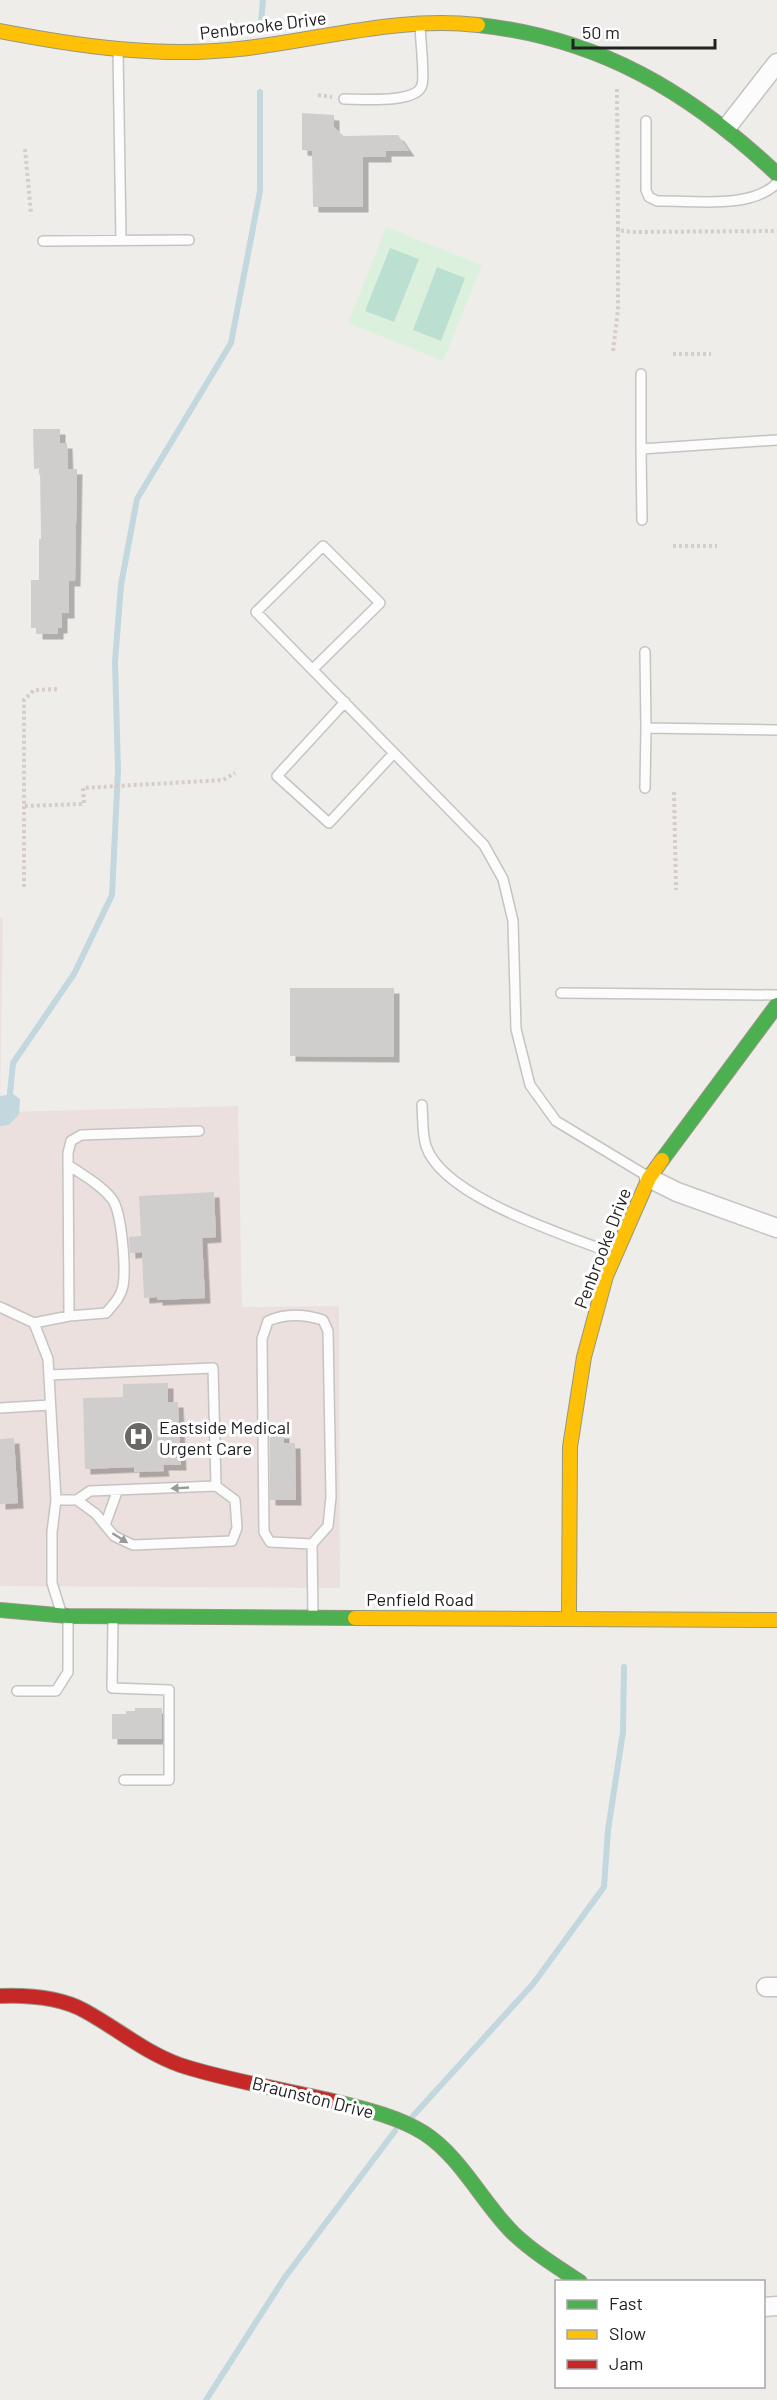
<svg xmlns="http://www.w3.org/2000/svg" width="777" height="2400" viewBox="0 0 777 2400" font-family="Barlow,sans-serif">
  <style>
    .commercial { fill: #ebe0de }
    .park { fill: #dcf1dd }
    .pitch { fill: #bbe0d2 }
    .water { fill: #c2d7de }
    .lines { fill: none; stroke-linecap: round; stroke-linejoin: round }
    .stream { stroke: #c2d7de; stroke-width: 6 }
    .building { fill: #d0cecc; filter: url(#shadow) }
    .lane-casing { stroke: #c5c4c2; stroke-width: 12 }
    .street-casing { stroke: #c5c4c2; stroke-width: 21 }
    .fast-casing { stroke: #959784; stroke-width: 16 }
    .slow-casing { stroke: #959784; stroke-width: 16 }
    .jam-casing { stroke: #959784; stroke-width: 16 }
    .path { stroke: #d6ccca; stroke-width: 4; stroke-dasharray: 3 3; stroke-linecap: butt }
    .lane { stroke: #fdfcfc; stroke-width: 9 }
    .street { stroke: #fdfcfc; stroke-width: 18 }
    .fast { stroke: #4caf50; stroke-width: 14 }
    .slow { stroke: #ffc107; stroke-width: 14 }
    .jam { stroke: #c62828; stroke-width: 14 }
    .oneway { fill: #9a9999 }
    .labels { text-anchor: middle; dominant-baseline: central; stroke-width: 6; stroke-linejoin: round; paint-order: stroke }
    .street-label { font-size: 18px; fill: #212121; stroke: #fff }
    .poi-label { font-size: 18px; fill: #212121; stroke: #fff; text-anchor: start }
  </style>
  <defs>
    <filter id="shadow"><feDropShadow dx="5.5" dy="5.5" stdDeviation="0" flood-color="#0004"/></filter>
  </defs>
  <rect width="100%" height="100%" fill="#efedea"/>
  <path class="commercial" d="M0 918H3L0 1107Z
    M238 1106 242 1307 339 1306 340 1588 0 1586V1112Z"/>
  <path class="park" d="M386 227 482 265 443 361 348 323Z"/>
  <path class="pitch" d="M390 248 419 259 394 322 365 311Z
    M437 267 465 278 441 341 413 330Z"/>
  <path class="water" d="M13 1094 20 1099 19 1114 9 1125 0 1126V1096Z"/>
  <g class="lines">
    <path class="stream" d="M261 22 263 0
      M0 1110 9 1103 13 1063 74 974 112 895 118 770 115 662 121 585 137 499 231 343 260 191V92
      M413 2116 533 1984 604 1887 608 1830 623 1732 624 1667
      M206 2400 285 2277 395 2131"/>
  </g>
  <path class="building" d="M302 113 334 115V127L343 136 398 135 409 151H386V157H363V207H313L312 151 302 150Z
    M33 429H60V443H67L68 469H77L75 581H69V613H62V628H58V634H37V628H31V580H39V539H41L40 468 34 469Z
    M290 988H394V1057L290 1056Z
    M214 1192 216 1237 202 1238 205 1298 157 1300V1297L144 1298 142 1252 130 1253 129 1237 141 1236 139 1196Z
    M168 1383V1402H178L181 1465H163L164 1471 134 1472V1467L85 1469 83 1398 123 1397V1384Z
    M270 1433H284V1443H295L296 1500H270Z
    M14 1438 18 1503 0 1504V1439Z
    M135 1708H162V1739H112V1714H126V1711H135Z"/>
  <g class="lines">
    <defs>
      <path id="lane" d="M118 51 121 240
        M344 99C361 99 417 104 422 85 425 74 420 38 420 24
        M646 121V190L649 197 657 201C693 200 751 210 777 183
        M43 241 189 240
        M641 374V449L777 440
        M641 449 642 520
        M645 652 646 728 777 730
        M313 669 380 603 323 546 256 612 484 845 503 879 513 921 516 1029 530 1085 556 1121 647 1176
        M345 702 277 776 329 823 394 753
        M645 788 646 728
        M561 993 777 995
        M422 1105C423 1118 422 1134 426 1146 443 1198 567 1235 614 1254
        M68 1165C83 1175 101 1185 112 1199 122 1212 126 1269 123 1286 121 1297 113 1305 106 1313L69 1316
        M0 1307 34 1323 48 1359 56 1500 52 1532V1583L61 1612
        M34 1323 69 1316 68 1153 71 1141 81 1135 199 1131
        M49 1375 213 1368 216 1486
        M0 1408 50 1405
        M56 1500H77L90 1491 216 1486 235 1500 237 1528 232 1541 133 1545 114 1536 96 1514 77 1500
        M105 1525 117 1492
        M312 1544 270 1542 264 1532 262 1339 268 1321C286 1313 304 1314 323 1320L328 1331 331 1497 328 1526 312 1544 313 1616
        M113 1619 112 1688 169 1690V1780H124
        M17 1691H56L68 1672V1619"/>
      <path id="street" d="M727 127 777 63
        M649 1178 677 1192 777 1228
        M766 1987H777
        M764 2307 777 2306"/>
      <path id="fast" d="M478 25C599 38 690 92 777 174
        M662 1160 777 1005
        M0 1610 68 1616 355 1618
        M337 2102C365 2109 399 2117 424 2133 461 2157 482 2202 513 2233 533 2252 557 2267 580 2282"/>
      <path id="slow" d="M0 31C78 46 159 58 239 49 319 40 398 16 478 25
        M569 1617 570 1447 584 1357 606 1276 649 1178 662 1160
        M355 1618 777 1620"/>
      <path id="jam" d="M0 1996C28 1995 60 1997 85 2011 118 2029 144 2052 180 2065 228 2081 288 2090 337 2102"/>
    </defs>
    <use href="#lane" class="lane-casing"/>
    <use href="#street" class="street-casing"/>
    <use href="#fast" class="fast-casing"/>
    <use href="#slow" class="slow-casing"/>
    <use href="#jam" class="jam-casing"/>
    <path class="path" d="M617 89 618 230 631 232 777 231
      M318 95 332 97
      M25 149 31 213
      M613 351 618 310V230
      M673 354H711
      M673 546H717
      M57 689 34 690 24 700V806L84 804 83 788 223 780 235 773
      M674 792 676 890
      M24 806V887"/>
    <use href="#lane" class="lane"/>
    <use href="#street" class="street"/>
    <use href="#fast" class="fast"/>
    <use href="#slow" class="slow"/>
    <use href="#jam" class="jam"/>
  </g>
  <defs><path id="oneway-solid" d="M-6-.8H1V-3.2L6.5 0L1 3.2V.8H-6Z" transform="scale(1.5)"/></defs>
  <g class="oneway">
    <use href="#oneway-solid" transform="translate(180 1488) rotate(177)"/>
    <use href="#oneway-solid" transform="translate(120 1538) rotate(32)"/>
  </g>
  <defs>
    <symbol id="hospital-disc" viewBox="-11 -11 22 22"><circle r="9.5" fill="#696867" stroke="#fff"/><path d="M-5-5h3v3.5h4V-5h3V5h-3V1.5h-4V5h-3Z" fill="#fff"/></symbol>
  </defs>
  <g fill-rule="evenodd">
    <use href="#hospital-disc" x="122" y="1420" width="33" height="33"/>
  </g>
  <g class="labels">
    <g class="street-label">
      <text transform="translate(263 25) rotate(-7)">Penbrooke Drive</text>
      <text transform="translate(602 1248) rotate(-69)">Penbrooke Drive</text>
      <text x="420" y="1599">Penfield Road</text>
      <text transform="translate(313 2097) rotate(14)">Braunston Drive</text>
    </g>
    <g class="poi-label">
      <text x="159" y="1427">Eastside Medical<tspan x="159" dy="21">Urgent Care</tspan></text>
    </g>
  </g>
  <rect x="555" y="2280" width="210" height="108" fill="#ffffff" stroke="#a6a6a6" stroke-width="1.5"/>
  <rect x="567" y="2300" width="30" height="9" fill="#4caf50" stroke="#a6a6a6" stroke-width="1.5"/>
  <text x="609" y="2310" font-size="18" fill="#212121">Fast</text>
  <rect x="567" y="2330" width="30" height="9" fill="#ffc107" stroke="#a6a6a6" stroke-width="1.5"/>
  <text x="609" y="2340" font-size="18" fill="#212121">Slow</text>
  <rect x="567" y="2360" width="30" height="9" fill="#c62828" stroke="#a6a6a6" stroke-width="1.5"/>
  <text x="609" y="2370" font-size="18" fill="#212121">Jam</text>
  <path d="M573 39v9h142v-9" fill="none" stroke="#212121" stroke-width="3"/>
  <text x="582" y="39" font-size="18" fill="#212121" stroke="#ffffff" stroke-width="4.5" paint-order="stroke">50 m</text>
</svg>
